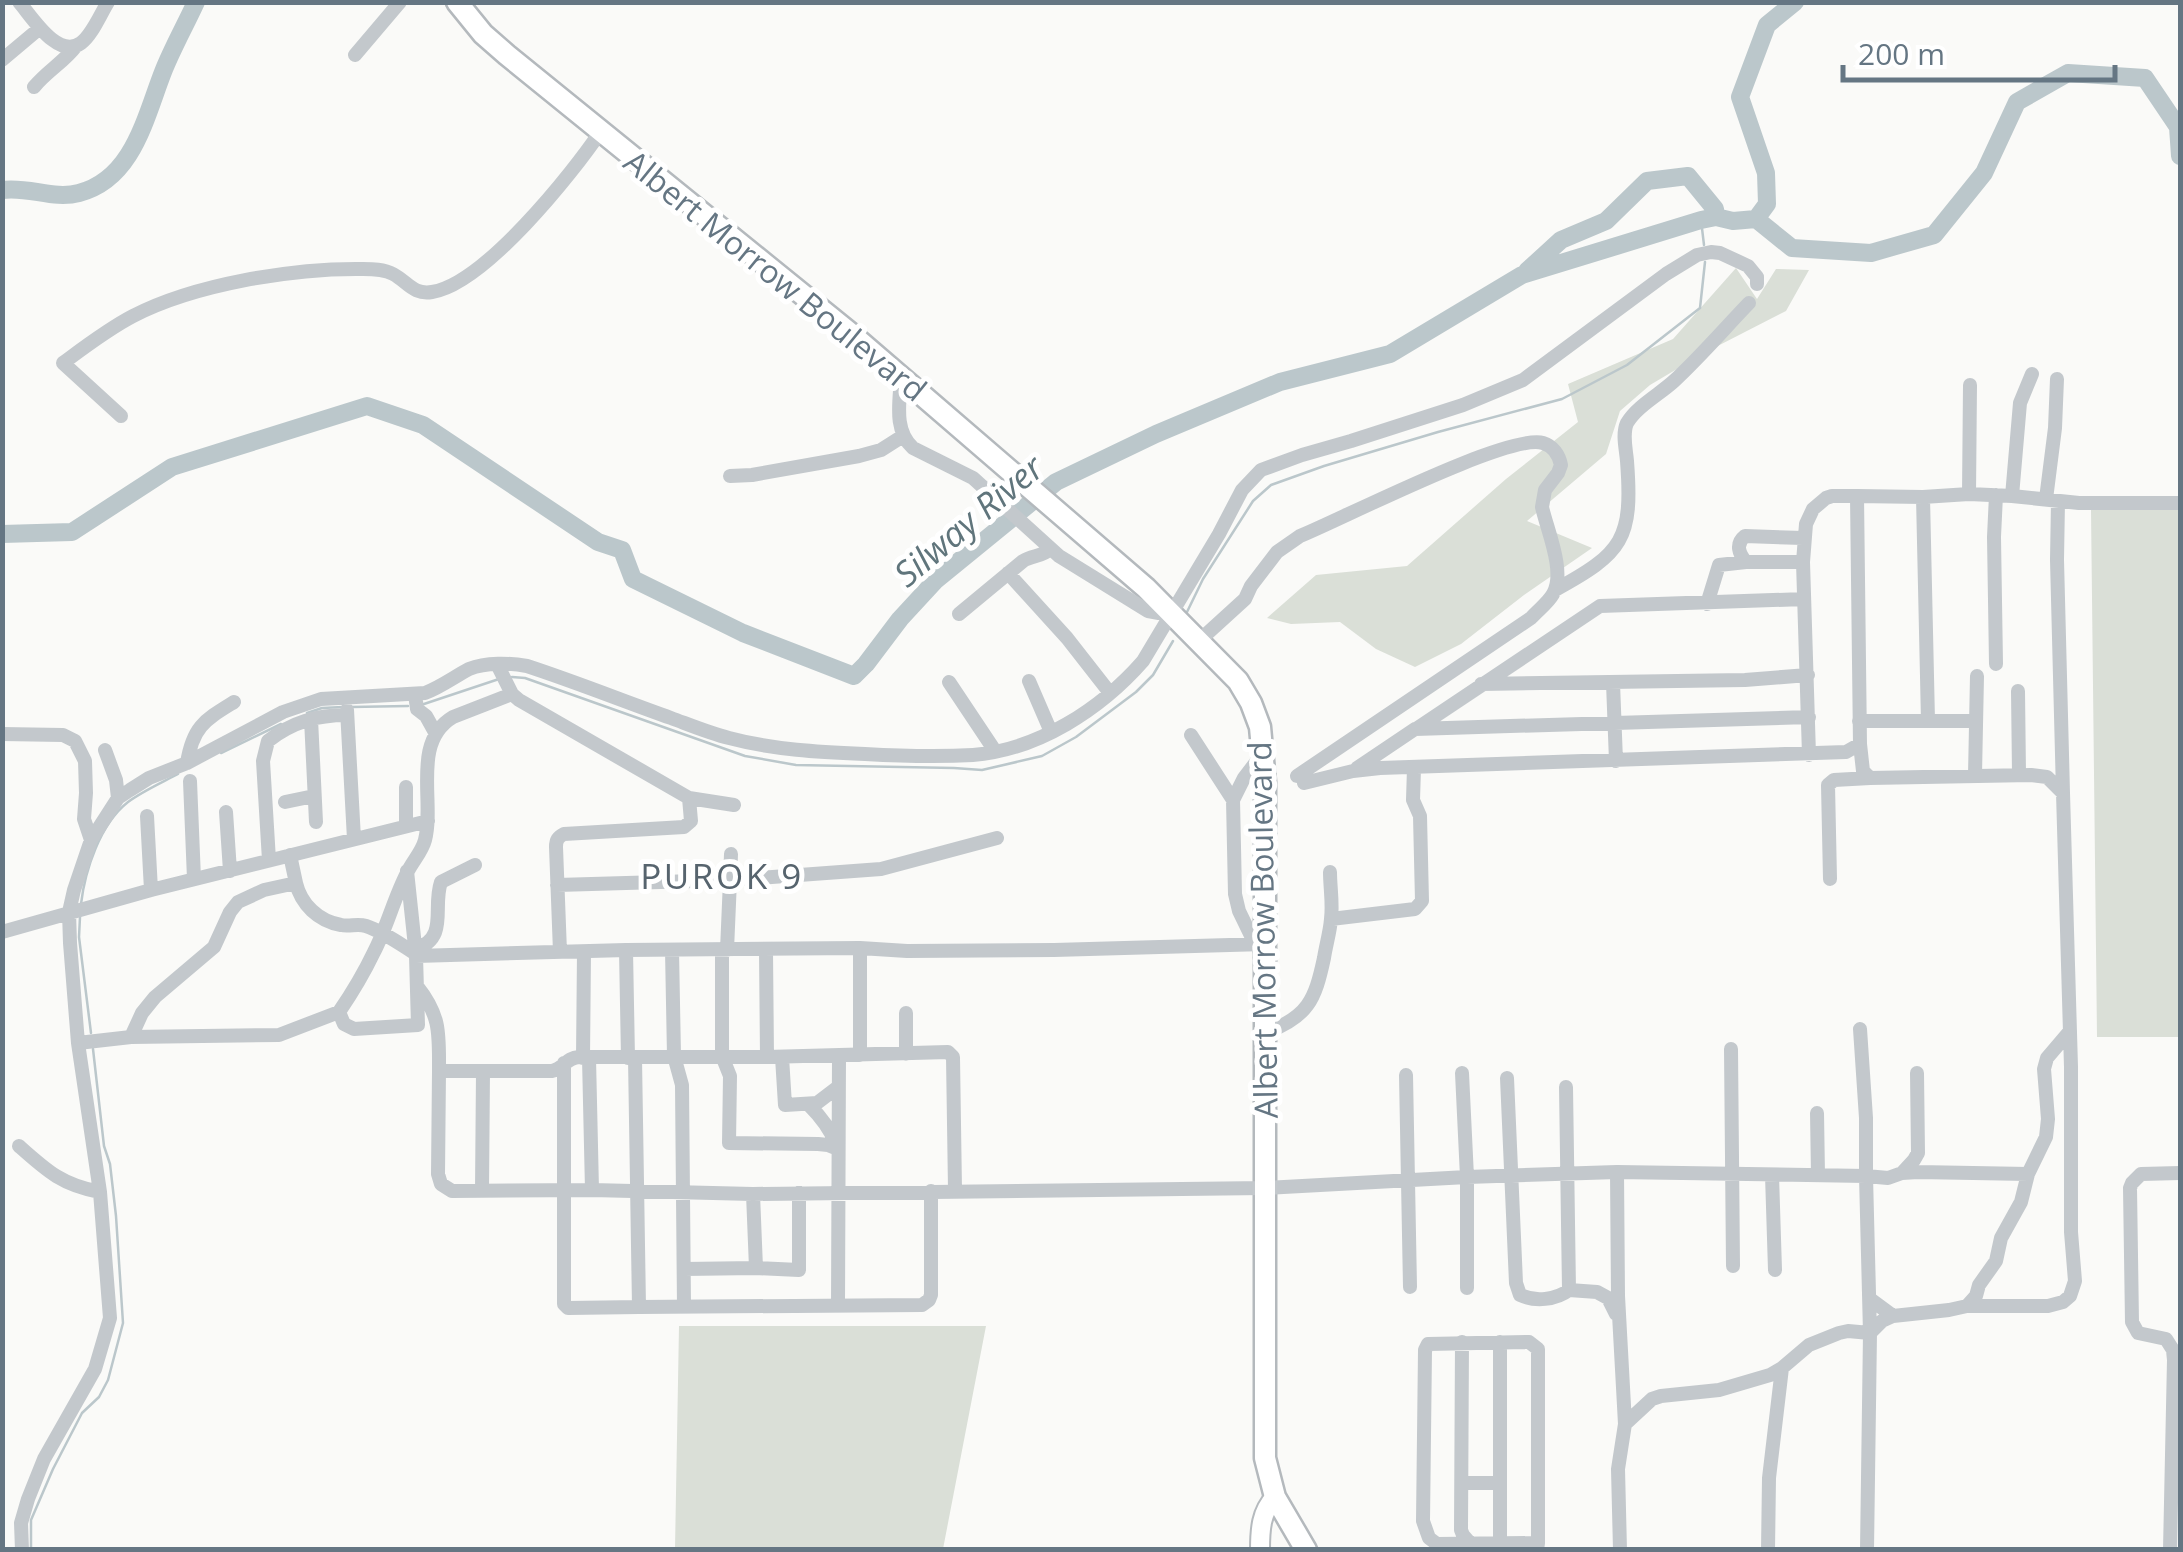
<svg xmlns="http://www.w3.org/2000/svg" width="2183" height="1552" viewBox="0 0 2183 1552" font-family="'Open Sans',sans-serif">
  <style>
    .green { fill: #dadfd7 }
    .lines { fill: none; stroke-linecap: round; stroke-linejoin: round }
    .stream { stroke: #bbc7cb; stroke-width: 2.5 }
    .river { stroke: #bbc7cb; stroke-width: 18 }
    .major-casing { stroke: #b5babe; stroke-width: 22 }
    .highway-casing { stroke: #b4b9bd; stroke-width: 25 }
    .minor { stroke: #c3c8cc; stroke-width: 14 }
    .major { stroke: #fff; stroke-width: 18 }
    .highway { stroke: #fff; stroke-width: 20 }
    .labels { text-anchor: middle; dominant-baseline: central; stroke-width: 10; stroke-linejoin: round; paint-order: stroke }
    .street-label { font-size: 32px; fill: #657683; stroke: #fff }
    .water-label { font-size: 35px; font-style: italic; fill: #60757c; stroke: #fff }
    .neighbourhood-label { font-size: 35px; letter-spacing: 2.5px; fill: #57646e; stroke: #fff }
  </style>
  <rect width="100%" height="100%" fill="#fafaf8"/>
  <path class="green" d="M1736 268 1757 299 1776 269 1809 270 1786 311 1704 353 1650 385 1620 411 1606 454 1527 521 1592 548 1524 595 1461 644 1415 667 1376 649 1340 622 1291 624 1267 618 1316 575 1407 566 1506 479 1578 422 1568 384 1673 339Z
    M2091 510H2180V1037H2097Z
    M679 1326H986L943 1549H675Z"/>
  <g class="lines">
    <path class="stream" d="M1701 220 1704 245
      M1187 612 1203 579 1253 501 1271 485 1324 466 1438 432 1562 399 1627 365 1700 308 1705 262
      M512 677 525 678 745 756 796 765 954 768 982 770 1042 756 1076 737 1136 692 1153 675 1173 641
      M421 705 499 679
      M351 707 408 706
      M307 713 322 708 343 707
      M221 753 281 724
      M81 904C85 870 100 824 128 802 143 791 161 783 178 774
      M80 917 79 937 91 1033
      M31 1550V1520L53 1469 82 1413 99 1397 108 1380 123 1323 116 1216 110 1164 104 1146 93 1049"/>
    <path class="river" d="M2 190C29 186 53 200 79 193 133 179 145 118 163 72 172 49 185 26 196 2
      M1756 219 1792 248 1871 253 1934 235 1984 173 2017 102 2068 73 2145 78 2178 127 2180 156
      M1527 271 1561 240 1606 221 1647 181 1688 176 1715 209 1716 217
      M2 534 72 532 172 467 367 406 423 425 598 542 622 550 633 579 743 633 854 676 866 664 900 619 936 580 1056 482 1156 434 1280 382 1390 354 1522 275 1701 220 1716 217 1733 221 1756 219 1767 204 1766 173 1740 97 1767 25 1795 2"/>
    <defs>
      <path id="major" d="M1260 1550C1260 1529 1261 1512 1275 1497"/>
      <path id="highway" d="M457 2 483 34 507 55 850 333 1146 588 1238 681 1251 703 1260 727 1265 782V1458L1275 1497 1306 1550"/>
    </defs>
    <use href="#major" class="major-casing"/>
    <use href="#highway" class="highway-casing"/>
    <path class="minor" d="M19 2C32 17 58 60 81 43 92 35 100 15 108 2
      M355 55 400 2
      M2 60 40 28
      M34 87C47 71 64 62 76 46
      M901 376C900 401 893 430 913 448L973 478 1059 556 1148 611 1159 613 1168 609
      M121 416 63 363C86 346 108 329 133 316 195 284 293 268 363 269 372 269 384 269 393 274 408 282 413 295 432 292 484 284 572 174 601 131
      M730 476 752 475 859 456 881 450 903 436
      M1969 494 1970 385
      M1996 495 1994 537 1996 664
      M2012 496 2020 403 2032 374
      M1923 497 1928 721
      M2046 499 2055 428 2057 379
      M2058 501 2057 560 2063 793
      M1746 562C1739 554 1735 544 1745 536L1803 538
      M1008 573 1067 638 1110 693
      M1555 590C1623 553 1633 539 1627 461 1626 449 1622 434 1627 423 1637 406 1660 394 1674 381 1700 357 1724 329 1749 303
      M1707 604 1719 565 1746 562H1803
      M959 614 1023 561C1032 555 1042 557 1050 549
      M1200 640 1245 599 1251 586 1277 552 1300 536C1342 519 1509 433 1543 443 1553 446 1559 455 1561 465L1558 473 1545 490 1542 507C1547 530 1566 572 1553 594 1548 603 1538 610 1531 618L1297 776
      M497 664 512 694 519 700 689 798 691 821 684 827 564 834C558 837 556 840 556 847L560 952
      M1029 681 1051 732
      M949 682 995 751
      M1613 683 1616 761
      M1481 684 1745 680 1808 675
      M2018 691 2019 774
      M415 694 417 709 426 716 436 734
      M347 710 354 839
      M311 719 316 822
      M1859 721H1975
      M1416 729 1600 606 1804 599
      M2 734 63 735 75 741 85 761 86 793 84 819 91 840
      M1191 735 1233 800
      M1860 744 1863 771 1870 778 2031 775 2047 777 2063 793 2071 1067V1232L2075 1281 2070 1296 2063 1302 2048 1306H1967
      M105 750 116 780 118 798
      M1809 755 1803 562 1806 524 1813 509 1826 498 1832 496H1857
      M187 763C193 726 205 720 234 702
      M1357 768 1415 729 1809 717
      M1975 775 1977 676
      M190 781 194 879
      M1304 783 1353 771 1380 768 1846 752 1860 744 1857 496 1923 497 1969 494 2012 496 2079 503H2180
      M406 787V826
      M689 798 734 805
      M285 802 314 796
      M226 812 230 871
      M147 816 151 890
      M269 860 263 761 268 741C292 722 317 715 347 715
      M407 871 416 956 626 950 860 948 907 951 1054 950 1265 944
      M1830 879 1828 785 1834 780 1870 778
      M296 883C301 904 318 921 341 925 350 927 357 923 366 926 384 932 400 944 416 954
      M557 885 730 880 731 854
      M1331 919 1415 909 1422 901 1420 816 1413 800 1414 768
      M2 932 151 890 428 821
      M1255 944 1239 911 1235 894 1233 800 1244 778 1263 753
      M860 948V1055
      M416 949C449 937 432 908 441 882L475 865
      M626 950 628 1058
      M672 950 674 1056 682 1085 684 1307
      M722 950V1056L730 1076 729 1143 818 1144 828 1145 838 1149
      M727 950 730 880 881 869 997 838
      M766 951 767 1057
      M416 956 418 1025 354 1029 344 1024 339 1012C352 993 364 973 374 952 387 927 394 898 407 873 412 862 422 852 425 840 435 801 411 742 453 717L512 694
      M417 986C441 1016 439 1034 439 1071
      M906 1013V1054
      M1860 1029 1866 1118V1176L1888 1178 1902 1173 1918 1172 2028 1174
      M1265 1033C1308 1017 1315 1000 1324 958 1326 945 1330 932 1331 919 1333 904 1330 887 1330 872
      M131 1037 142 1013 155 997 214 947 230 912 238 902 264 890 296 883 290 855
      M78 1043 131 1037 279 1035 339 1012
      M1731 1049 1733 1266
      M782 1057 785 1105 817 1103 838 1087
      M583 1058 584 952
      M589 1058 592 1190
      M635 1058 639 1307 922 1305 929 1300 931 1295V1191
      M564 1063V1304L568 1308 639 1307
      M1462 1073 1467 1177V1288
      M1406 1075 1410 1287
      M1507 1078 1516 1283 1520 1295C1535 1302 1556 1300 1569 1290L1597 1292 1608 1298 1616 1314
      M1566 1087 1569 1290
      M809 1105C821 1117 830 1128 836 1144
      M1817 1113 1818 1175
      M19 1146C47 1171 62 1185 100 1192
      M1617 1172 1618 1296 1625 1424 1618 1469 1620 1550
      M1902 1173 1914 1160 1918 1153 1917 1073
      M1772 1175 1775 1270
      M482 1190 483 1072
      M955 1190 953 1057 948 1052 767 1057H579C566 1058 564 1068 552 1071H439L438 1174 441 1184 452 1191 592 1190 753 1194 1265 1188 1467 1177 1617 1172 1866 1176 1870 1333 1867 1550
      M756 1268 799 1270V1193
      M684 1269 756 1268 753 1194
      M1870 1299 1893 1316 1949 1310 1967 1306 1976 1296 1979 1285 1996 1261 2001 1238 2021 1202 2028 1174 2046 1137 2048 1119 2044 1069 2047 1058 2070 1031
      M838 1306 839 1056
      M1462 1342 1461 1530 1463 1535 1470 1543
      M1500 1342V1544
      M1625 1424 1652 1399 1661 1396 1719 1390 1770 1375 1782 1368 1809 1345 1839 1333 1848 1331 1870 1333 1882 1321 1893 1316
      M1462 1483H1499
      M22 1550 21 1523 28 1499 44 1459 95 1369 110 1318 100 1192 78 1043 70 943 69 912 74 890 91 840 118 798 130 790 149 778 187 763 283 712 321 699 425 693C441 687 454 677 469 669 486 662 510 663 527 666 576 682 623 701 671 718 690 725 709 733 729 738 774 750 819 752 865 754 901 756 937 757 973 755 1038 750 1101 709 1143 661L1219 534 1242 490 1261 470 1302 455 1351 441 1463 405 1523 380 1666 274 1697 255 1711 252 1720 253 1748 266 1757 277V284
      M1537 1550 1538 1543V1349L1529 1342 1428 1344 1425 1350 1423 1521 1429 1538 1437 1544 1538 1543
      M1768 1550 1769 1478 1782 1368
      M2170 1550 2174 1360 2173 1350 2166 1339 2138 1333 2132 1322 2130 1188 2132 1183 2141 1174 2180 1173"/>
    <use href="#major" class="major"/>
    <use href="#highway" class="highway"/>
  </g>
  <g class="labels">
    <g class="street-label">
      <text transform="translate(776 275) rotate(39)">Albert Morrow Boulevard</text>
      <text transform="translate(1262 930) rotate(-91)">Albert Morrow Boulevard</text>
    </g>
    <g class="water-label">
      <text transform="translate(968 520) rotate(-40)">Silway River</text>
    </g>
    <g class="neighbourhood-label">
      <text x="722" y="875">PUROK 9</text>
    </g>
  </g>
  <rect width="2183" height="1552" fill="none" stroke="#657683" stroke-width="10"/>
  <path d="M1843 65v15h272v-15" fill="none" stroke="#657683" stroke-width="5"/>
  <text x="1858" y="65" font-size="30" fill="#657683" stroke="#ffffff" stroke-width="8" paint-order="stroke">200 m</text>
</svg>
